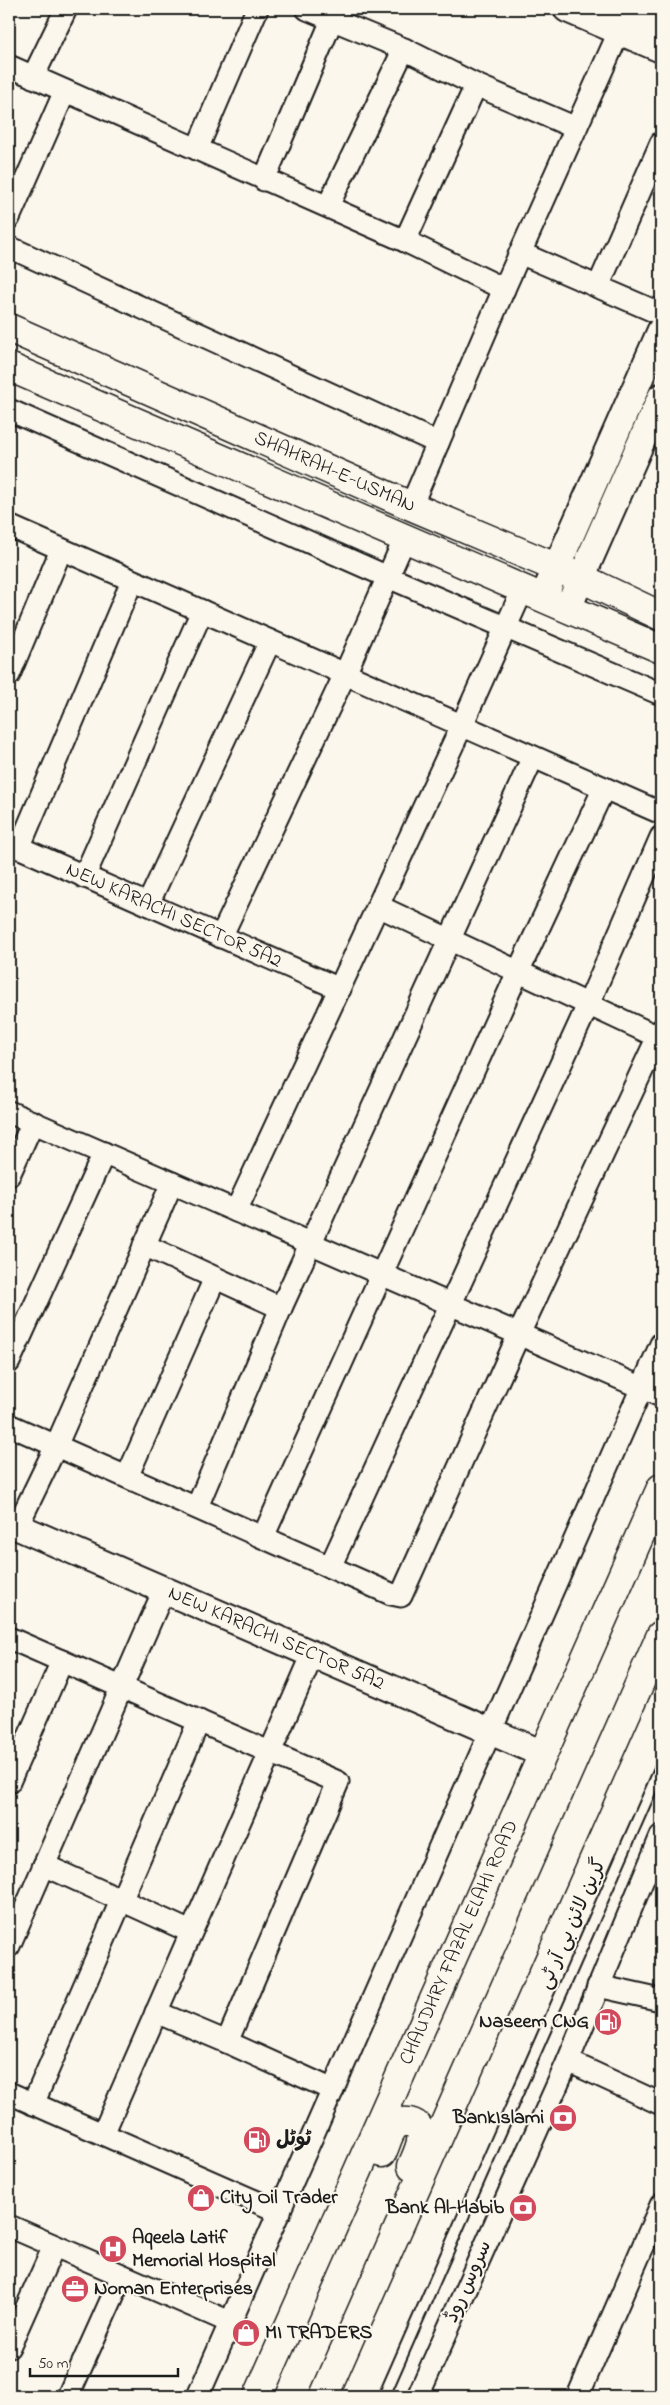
<svg xmlns="http://www.w3.org/2000/svg" width="670" height="2405" viewBox="0 0 670 2405" font-family="'Indie Flower','Playpen Sans Arabic',sans-serif">
  <style>
    .lines { fill: none; stroke-linecap: round; stroke-linejoin: round }
    .service-casing { stroke: #1c1c1c; stroke-width: 14 }
    .minor-casing { stroke: #1c1c1c; stroke-width: 25 }
    .tertiary-casing { stroke: #1c1c1c; stroke-width: 30 }
    .primary-casing { stroke: #1c1c1c; stroke-width: 31 }
    .service { stroke: #fbf7ec; stroke-width: 10 }
    .minor { stroke: #fbf7ec; stroke-width: 21 }
    .tertiary { stroke: #fbf7ec; stroke-width: 26 }
    .primary { stroke: #fbf7ec; stroke-width: 28 }
    .labels { text-anchor: middle; dominant-baseline: central; stroke-width: 4; stroke-linejoin: round; paint-order: stroke }
    .street-label { font-size: 20px; fill: #1c1c1c; stroke: #fbf7ec }
    .poi-label { font-size: 20px; font-weight: bold; fill: #1c1c1c; stroke: #fbf7ec; text-anchor: start }
  </style>
  <rect width="100%" height="100%" fill="#fbf7ec"/>
  <filter id="ink" filterUnits="userSpaceOnUse"><feTurbulence type="fractalNoise" baseFrequency=".02" numOctaves="2"/><feDisplacementMap in="SourceGraphic" scale="10" xChannelSelector="R" yChannelSelector="G"/><feConvolveMatrix kernelMatrix="1 2 1 2 8 2 1 2 1" color-interpolation-filters="sRGB"/></filter>
  <g filter="url(#ink)">
    <g class="lines">
      <defs>
        <path id="service" d="M384 2396 661 1767"/>
        <g id="minor">
          <path d="M307 9 404 49 476 85 576 128"/>
          <path d="M9 66 405 241 504 289 619 32"/>
          <path d="M33 77 66 9"/>
          <path d="M197 149 257 9"/>
          <path d="M264 180 332 20"/>
          <path d="M328 206 404 49"/>
          <path d="M9 218 65 91"/>
          <path d="M405 241 476 85"/>
          <path d="M9 247 438 443"/>
          <path d="M520 253 661 314"/>
          <path d="M598 287 661 143"/>
          <path d="M9 410 388 577 661 694"/>
          <path d="M411 506 504 289"/>
          <path d="M9 526 661 813"/>
          <path d="M9 675 61 550"/>
          <path id="s1" d="M9 843 340 989"/>
          <path d="M19 848 132 581"/>
          <path d="M84 877 202 611"/>
          <path d="M148 904 270 641"/>
          <path d="M378 906 658 1037"/>
          <path d="M221 937 345 674 405 538"/>
          <path d="M9 1112 661 1396"/>
          <path d="M9 1175 33 1122"/>
          <path d="M236 1211 462 725 522 591"/>
          <path d="M144 1245 281 1308"/>
          <path d="M9 1362 104 1153"/>
          <path d="M9 1425 391 1594 401 1596 519 1334 661 1030"/>
          <path d="M127 1477 215 1278"/>
          <path d="M197 1507 281 1308 533 757"/>
          <path d="M17 1527 56 1446 172 1183"/>
          <path d="M263 1537 518 972 604 788"/>
          <path d="M330 1567 588 1005 661 837"/>
          <path d="M9 1638 338 1782 227 2042 333 2090"/>
          <path d="M9 1782 62 1661"/>
          <path d="M44 1865 191 1932"/>
          <path d="M9 1946 164 1590"/>
          <path d="M598 1986 661 2000"/>
          <path d="M156 2012 227 2042"/>
          <path d="M568 2061 661 2104"/>
          <path d="M9 2093 280 2212"/>
          <path d="M33 2104 199 1721"/>
          <path d="M103 2134 313 1654"/>
          <path d="M9 2226 232 2323"/>
          <path d="M9 2347 54 2246"/>
          <path d="M68 2396 122 2276"/>
          <path d="M198 2396 661 1344"/>
          <path d="M418 2396 568 2061 661 1836"/>
          <path d="M578 2396 661 2205"/>
        </g>
        <g id="tertiary">
          <path d="M567 9 661 49"/>
          <path d="M618 9 661 27"/>
          <path d="M543 598 661 330"/>
          <path d="M568 608 661 397"/>
          <path id="s2" d="M9 1523 543 1754"/>
        </g>
        <g id="primary">
          <path id="s3" d="M9 328 411 506 581 578 661 616"/>
          <path d="M9 367 661 649"/>
          <path d="M382 2153C386 2145 388 2134 394 2127 398 2123 403 2121 409 2122 432 2127 417 2154 412 2166"/>
          <path id="s4" d="M258 2396 661 1488"/>
          <path d="M324 2396 661 1635"/>
        </g>
      </defs>
      <use href="#service" class="service-casing"/>
      <use href="#minor" class="minor-casing"/>
      <use href="#tertiary" class="tertiary-casing"/>
      <use href="#primary" class="primary-casing"/>
      <use href="#service" class="service"/>
      <use href="#minor" class="minor"/>
      <use href="#tertiary" class="tertiary"/>
      <use href="#primary" class="primary"/>
    </g>
  </g>
  <defs>
    <symbol id="fuel-disc" viewBox="-11 -11 22 22"><circle r="9.5" fill="#d1495b" stroke="#fbf7ec"/><path d="M-5.5-6h7V0h2V4h1.3V-2.5L3-4.5l.8-.8L6-3V5H2.5V1h-1V6h-7ZM-4.2-4.7v3.2H.2V-4.7Z" fill="#fff"/></symbol>
    <symbol id="bank-disc" viewBox="-11 -11 22 22"><circle r="9.5" fill="#d1495b" stroke="#fbf7ec"/><path d="M-6-4H6V4H-6ZM0-2.3a2.3 2.3 0 1 0 0 4.6a2.3 2.3 0 1 0 0-4.6Z" fill="#fff"/></symbol>
    <symbol id="shop-disc" viewBox="-11 -11 22 22"><circle r="9.5" fill="#d1495b" stroke="#fbf7ec"/><path d="M-5-2.5h2.3a2.7 3.5 0 0 1 5.4 0H5L5.5 6h-11ZM-1.5-2.5h3a1.5 2.3 0 0 0-3 0Z" fill="#fff"/></symbol>
    <symbol id="hospital-disc" viewBox="-11 -11 22 22"><circle r="9.5" fill="#d1495b" stroke="#fbf7ec"/><path d="M-5-5h3v3.5h4V-5h3V5h-3V1.5h-4V5h-3Z" fill="#fff"/></symbol>
    <symbol id="office-disc" viewBox="-11 -11 22 22"><circle r="9.5" fill="#d1495b" stroke="#fbf7ec"/><path d="M-6-3h4V-5.5h4V-3h4V5H-6ZM-1-4.5V-3h2v-1.5ZM-6 0V1H6V0Z" fill="#fff"/></symbol>
  </defs>
  <g fill-rule="evenodd">
    <use href="#fuel-disc" x="592" y="2006" width="32" height="32"/>
    <use href="#bank-disc" x="547" y="2102" width="32" height="32"/>
    <use href="#fuel-disc" x="241" y="2124" width="32" height="32"/>
    <use href="#shop-disc" x="185" y="2182" width="32" height="32"/>
    <use href="#bank-disc" x="507" y="2192" width="32" height="32"/>
    <use href="#hospital-disc" x="97" y="2233" width="32" height="32"/>
    <use href="#office-disc" x="59" y="2273" width="32" height="32"/>
    <use href="#shop-disc" x="230" y="2317" width="32" height="32"/>
  </g>
  <g class="labels">
    <g class="street-label">
      <text stroke="none"><textPath href="#s3" startOffset="356">SHAHRAH-E-USMAN</textPath></text>
      <text stroke="none"><textPath href="#s1" startOffset="180">NEW KARACHI SECTOR 5A2</textPath></text>
      <text stroke="none"><textPath href="#s2" startOffset="291">NEW KARACHI SECTOR 5A2</textPath></text>
      <text transform="translate(573 1924) rotate(-66)">گرین لائن بی آر ٹی</text>
      <text stroke="none"><textPath href="#s4" startOffset="496">CHAUDHRY FAZAL ELAHI ROAD</textPath></text>
      <text transform="translate(469 2282) rotate(-66)">سروس روڈ</text>
    </g>
    <g class="poi-label">
      <text x="589" y="2022" text-anchor="end">Naseem CNG</text>
      <text x="544" y="2118" text-anchor="end">BankIslami</text>
      <text x="276" y="2140">ٹوٹل</text>
      <text x="220" y="2198">City Oil Trader</text>
      <text x="504" y="2208" text-anchor="end">Bank Al-Habib</text>
      <text x="132" y="2238">Aqeela Latif<tspan x="132" dy="23">Memorial Hospital</tspan></text>
      <text x="94" y="2289">Noman Enterprises</text>
      <text x="265" y="2333">MI TRADERS</text>
    </g>
  </g>
  <rect width="670" height="2405" fill="none" stroke="#fbf7ec" stroke-width="30"/>
  <rect x="15" y="15" width="640" height="2375" fill="none" stroke="#1c1c1c" stroke-width="2" filter="url(#ink)"/>
  <path d="M30 2368v8h148v-8" fill="none" stroke="#1c1c1c" stroke-width="2.5"/>
  <text x="38" y="2368" font-size="15" fill="#1c1c1c" stroke="#fbf7ec" stroke-width="4" paint-order="stroke">50 m</text>
</svg>
